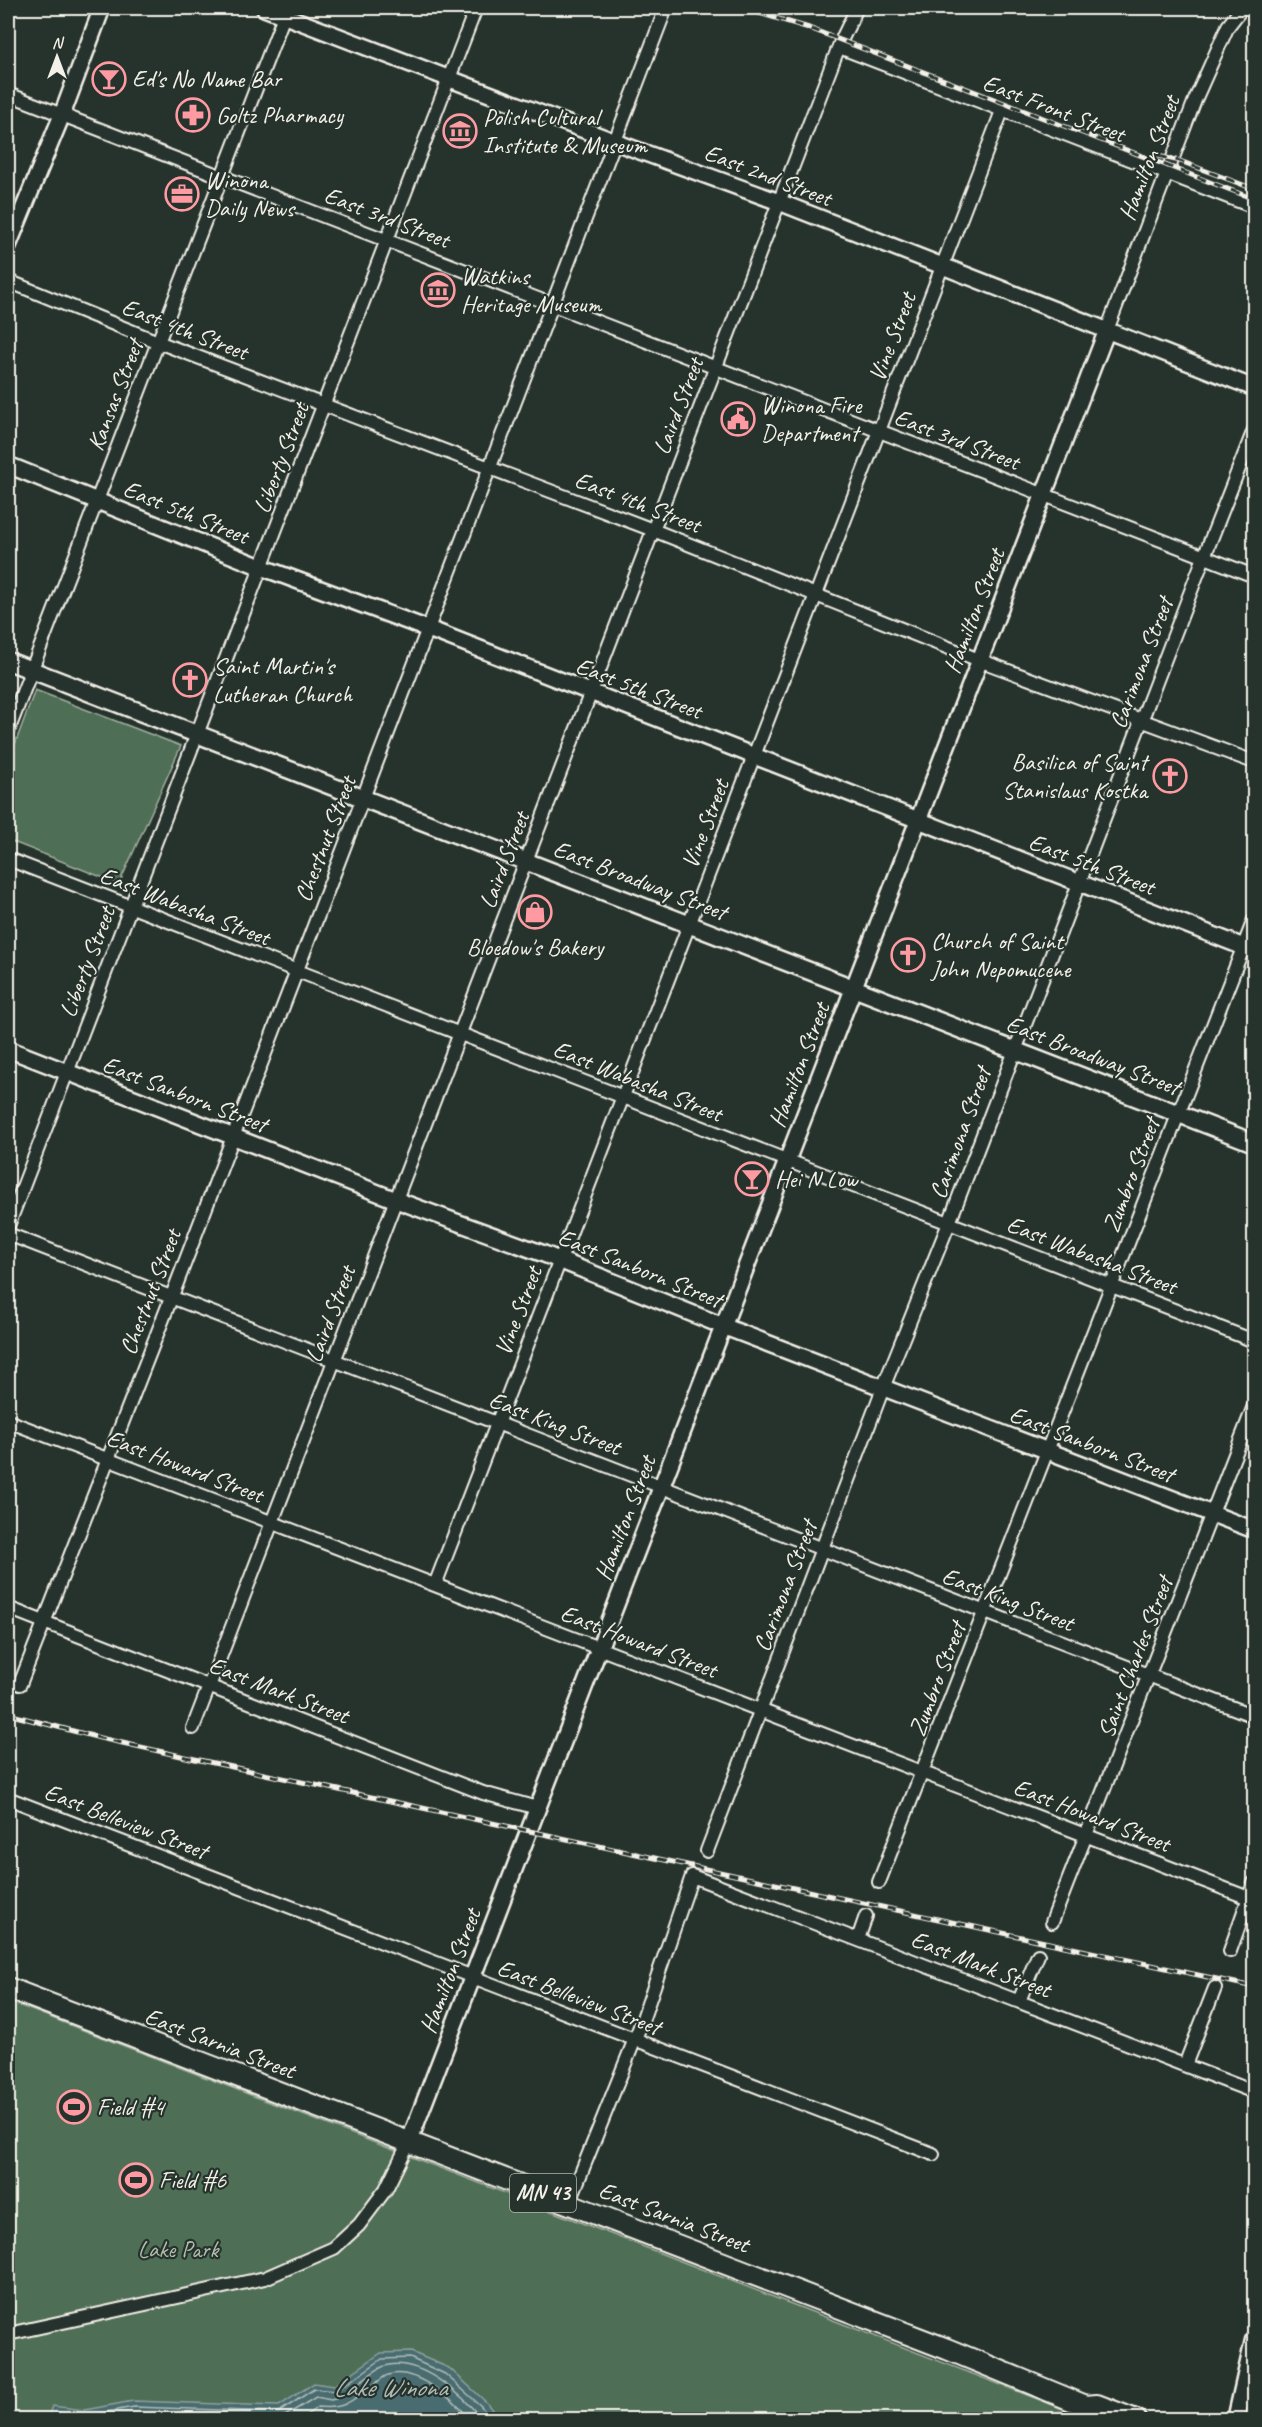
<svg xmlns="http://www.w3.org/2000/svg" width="1262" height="2427" viewBox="0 0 1262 2427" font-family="Caveat,sans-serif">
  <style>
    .green { fill: #506e57; stroke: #a2b0a0; stroke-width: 1.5 }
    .water { fill: #496c6f; stroke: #8da19f; stroke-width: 1.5 }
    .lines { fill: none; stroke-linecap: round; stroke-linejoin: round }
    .shore { stroke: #b0bcb8; stroke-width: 1.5 }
    .minor-casing { stroke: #f4f1e8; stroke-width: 16 }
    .tertiary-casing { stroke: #f4f1e8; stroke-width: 20 }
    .secondary-casing { stroke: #f4f1e8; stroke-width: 21 }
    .primary-casing { stroke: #f4f1e8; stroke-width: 24 }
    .minor { stroke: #26332d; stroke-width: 12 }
    .tertiary { stroke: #26332d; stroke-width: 15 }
    .secondary { stroke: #26332d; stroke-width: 16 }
    .primary { stroke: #26332d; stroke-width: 20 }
    .rail-casing { stroke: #f4f1e8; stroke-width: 5 }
    .rail { stroke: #26332d; stroke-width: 3; stroke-dasharray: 9; stroke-linecap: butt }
    .labels { text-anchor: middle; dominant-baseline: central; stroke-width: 4.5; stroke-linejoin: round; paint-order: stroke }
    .shield { fill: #26332d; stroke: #b6b8b0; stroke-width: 1.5 }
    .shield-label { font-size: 22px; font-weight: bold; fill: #f4f1e8 }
    .poi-label { font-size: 24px; fill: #f4f1e8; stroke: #26332d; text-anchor: start }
    .street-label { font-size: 24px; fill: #f4f1e8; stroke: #26332d }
    .park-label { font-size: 24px; fill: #b2bdae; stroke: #26332d }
    .water-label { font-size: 26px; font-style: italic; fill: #b0bcb8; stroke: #26332d }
  </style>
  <rect width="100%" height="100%" fill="#26332d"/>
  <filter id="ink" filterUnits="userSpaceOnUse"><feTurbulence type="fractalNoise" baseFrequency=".0167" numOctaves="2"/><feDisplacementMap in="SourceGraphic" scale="12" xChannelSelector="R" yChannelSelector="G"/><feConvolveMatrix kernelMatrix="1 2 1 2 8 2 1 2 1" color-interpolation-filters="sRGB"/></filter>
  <g filter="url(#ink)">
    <path class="green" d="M35 690 181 746 119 884 8 840V763Z
      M8 2001 1089 2419 8 2420Z"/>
    <path class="water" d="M411 2352 449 2368 486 2402 499 2419H47L52 2406 85 2410 133 2401 279 2406 314 2383 333 2386 381 2353Z"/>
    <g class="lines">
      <path class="shore" d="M53 2420 58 2412 85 2416 134 2407 279 2412 314 2389 336 2391 382 2359 410 2358 445 2374 481 2406 491 2420
        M109 2420 135 2415 280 2419 316 2397 331 2400 339 2398C350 2390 374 2369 385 2366 418 2356 464 2395 482 2420
        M299 2420 318 2407C347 2410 353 2399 376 2383 379 2381 384 2376 388 2375 415 2366 455 2401 471 2420"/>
      <defs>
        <path id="minor" d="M839 47 1254 207
          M8 94 1254 576
          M8 281 158 342 653 530 979 660 1254 762
          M1107 330 1195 100 1228 26 1242 8
          M8 731 287 8
          M8 859 1254 1341
          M8 1226 476 8
          M8 1234 1254 1716
          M8 1421 1254 1900
          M435 1585 1002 111
          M8 1608 483 1793 537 1808
          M20 1684 177 1283 666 8
          M193 1728 841 41 857 8
          M10 1799 933 2154
          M707 1851 883 1388 949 1223 1204 557 1254 430
          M879 1882 1254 920
          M1052 1922 1254 1406
          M858 1939 866 1916
          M1230 1951 1254 1883
          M1019 2001 1038 1955
          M1185 2065 1215 1988
          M569 2203 641 2024 692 1876 1254 2092
          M8 2334 265 2278 334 2248 359 2225 386 2189 409 2142"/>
        <path id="tertiary" d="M264 8 626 146 779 202 1254 388
          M8 246 62 115 102 8
          M8 465 261 567 439 633 1254 951
          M8 1049 396 1200 544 1254 733 1330 1254 1530
          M409 2142 1107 330"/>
        <path id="secondary" d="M8 661 1254 1143
          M1236 2420 1254 2340"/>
        <path id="primary" d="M8 1988 947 2349 1086 2406 1097 2405 1136 2420"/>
      </defs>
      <use href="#minor" class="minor-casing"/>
      <use href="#tertiary" class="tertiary-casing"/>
      <use href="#secondary" class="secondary-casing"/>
      <use href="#primary" class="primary-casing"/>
      <use href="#minor" class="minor"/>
      <use href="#tertiary" class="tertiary"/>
      <use href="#secondary" class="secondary"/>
      <use href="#primary" class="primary"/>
      <defs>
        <path id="rail" d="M742 8 809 28 1254 199
          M1158 156 1180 161 1254 189
          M8 1714 100 1738 181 1756 1254 1987"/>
      </defs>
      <use href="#rail" class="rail-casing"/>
      <use href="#rail" class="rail"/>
    </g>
  </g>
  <defs>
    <symbol id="bar-ring" viewBox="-11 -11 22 22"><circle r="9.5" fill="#26332d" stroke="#ff9aa2" stroke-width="1.5"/><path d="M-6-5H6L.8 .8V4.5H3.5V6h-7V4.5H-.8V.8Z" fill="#ff9aa2"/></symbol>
    <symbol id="pharmacy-ring" viewBox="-11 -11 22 22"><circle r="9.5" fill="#26332d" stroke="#ff9aa2" stroke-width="1.5"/><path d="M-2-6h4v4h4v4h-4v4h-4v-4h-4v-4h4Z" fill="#ff9aa2"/></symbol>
    <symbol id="museum-ring" viewBox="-11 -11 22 22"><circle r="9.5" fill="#26332d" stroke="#ff9aa2" stroke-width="1.5"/><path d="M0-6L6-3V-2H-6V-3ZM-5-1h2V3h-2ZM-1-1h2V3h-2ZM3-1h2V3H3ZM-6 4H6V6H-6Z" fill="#ff9aa2"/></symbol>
    <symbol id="office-ring" viewBox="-11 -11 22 22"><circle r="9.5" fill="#26332d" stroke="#ff9aa2" stroke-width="1.5"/><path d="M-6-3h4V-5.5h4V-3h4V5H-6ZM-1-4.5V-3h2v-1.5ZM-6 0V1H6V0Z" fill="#ff9aa2"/></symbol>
    <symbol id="civic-ring" viewBox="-11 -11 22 22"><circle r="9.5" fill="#26332d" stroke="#ff9aa2" stroke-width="1.5"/><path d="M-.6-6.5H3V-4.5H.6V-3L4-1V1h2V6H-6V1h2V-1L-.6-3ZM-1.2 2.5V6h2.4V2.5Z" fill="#ff9aa2"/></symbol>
    <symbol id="church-ring" viewBox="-11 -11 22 22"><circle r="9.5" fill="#26332d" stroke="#ff9aa2" stroke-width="1.5"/><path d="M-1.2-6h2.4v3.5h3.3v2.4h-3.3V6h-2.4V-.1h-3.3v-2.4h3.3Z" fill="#ff9aa2"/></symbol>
    <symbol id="shop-ring" viewBox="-11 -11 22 22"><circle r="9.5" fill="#26332d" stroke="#ff9aa2" stroke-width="1.5"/><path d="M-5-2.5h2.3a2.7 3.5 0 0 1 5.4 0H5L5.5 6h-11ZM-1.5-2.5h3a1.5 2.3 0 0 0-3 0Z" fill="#ff9aa2"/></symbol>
    <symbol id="stadium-ring" viewBox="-11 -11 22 22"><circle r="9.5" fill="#26332d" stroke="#ff9aa2" stroke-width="1.5"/><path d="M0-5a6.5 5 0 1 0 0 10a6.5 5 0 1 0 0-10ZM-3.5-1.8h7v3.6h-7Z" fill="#ff9aa2"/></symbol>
  </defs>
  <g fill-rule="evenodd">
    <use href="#bar-ring" x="90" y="60" width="38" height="38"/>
    <use href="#pharmacy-ring" x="174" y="96" width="38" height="38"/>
    <use href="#museum-ring" x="441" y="112" width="38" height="38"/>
    <use href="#office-ring" x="163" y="175" width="38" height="38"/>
    <use href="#museum-ring" x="419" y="271" width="38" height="38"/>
    <use href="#civic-ring" x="719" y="400" width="38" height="38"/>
    <use href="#church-ring" x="171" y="661" width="38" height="38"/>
    <use href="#church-ring" x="1151" y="757" width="38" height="38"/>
    <use href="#shop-ring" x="516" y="893" width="38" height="38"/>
    <use href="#church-ring" x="889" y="936" width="38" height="38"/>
    <use href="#bar-ring" x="733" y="1160" width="38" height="38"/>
    <use href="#stadium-ring" x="55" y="2088" width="38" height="38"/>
    <use href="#stadium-ring" x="117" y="2161" width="38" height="38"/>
  </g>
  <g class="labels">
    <rect class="shield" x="510" y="2174" width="66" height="38" rx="4.5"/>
    <g class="shield-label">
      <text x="543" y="2193">MN 43</text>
    </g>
    <g class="poi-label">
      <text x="132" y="79">Ed's No Name Bar</text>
      <text x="216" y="115">Goltz Pharmacy</text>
      <text x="483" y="117">Polish Cultural<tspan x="483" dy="28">Institute &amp; Museum</tspan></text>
      <text x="205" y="180">Winona<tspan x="205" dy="28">Daily News</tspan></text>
      <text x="461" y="276">Watkins<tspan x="461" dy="28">Heritage Museum</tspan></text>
      <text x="761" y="405">Winona Fire<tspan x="761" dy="28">Department</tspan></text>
      <text x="213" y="666">Saint Martin's<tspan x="213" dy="28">Lutheran Church</tspan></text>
      <text x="1147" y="762" text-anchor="end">Basilica of Saint<tspan x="1147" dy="28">Stanislaus Kostka</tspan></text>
      <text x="931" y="941">Church of Saint<tspan x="931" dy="28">John Nepomucene</tspan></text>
      <text x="535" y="947" text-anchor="middle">Bloedow's Bakery</text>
      <text x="775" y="1179">Hei N Low</text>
      <text x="97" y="2107">Field #4</text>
      <text x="159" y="2180">Field #6</text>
    </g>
    <g class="street-label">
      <text transform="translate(1054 108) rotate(21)">East Front Street</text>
      <text transform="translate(1149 158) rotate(-69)">Hamilton Street</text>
      <text transform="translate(768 175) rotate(21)">East 2nd Street</text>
      <text transform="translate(387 217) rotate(21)">East 3rd Street</text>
      <text transform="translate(185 329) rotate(21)">East 4th Street</text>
      <text transform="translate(892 337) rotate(-69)">Vine Street</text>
      <text transform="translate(115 395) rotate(-69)">Kansas Street</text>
      <text transform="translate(678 406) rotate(-69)">Laird Street</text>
      <text transform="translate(957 439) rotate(21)">East 3rd Street</text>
      <text transform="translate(281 458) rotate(-69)">Liberty Street</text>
      <text transform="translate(638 502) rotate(21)">East 4th Street</text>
      <text transform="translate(186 512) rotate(22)">East 5th Street</text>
      <text transform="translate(974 611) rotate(-69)">Hamilton Street</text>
      <text transform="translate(1141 663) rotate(-69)">Carimona Street</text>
      <text transform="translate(639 688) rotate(21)">East 5th Street</text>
      <text transform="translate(705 824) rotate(-69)">Vine Street</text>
      <text transform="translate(325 839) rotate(-69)">Chestnut Street</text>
      <text transform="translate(504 860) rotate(-69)">Laird Street</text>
      <text transform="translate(1092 864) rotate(21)">East 5th Street</text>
      <text transform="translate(640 880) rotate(21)">East Broadway Street</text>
      <text transform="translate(185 906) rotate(21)">East Wabasha Street</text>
      <text transform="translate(87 962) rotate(-69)">Liberty Street</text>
      <text transform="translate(1093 1055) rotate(21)">East Broadway Street</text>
      <text transform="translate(799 1065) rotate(-69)">Hamilton Street</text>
      <text transform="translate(638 1081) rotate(22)">East Wabasha Street</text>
      <text transform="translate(185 1094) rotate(21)">East Sanborn Street</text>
      <text transform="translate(960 1133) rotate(-70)">Carimona Street</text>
      <text transform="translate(1131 1175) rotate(-69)">Zumbro Street</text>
      <text transform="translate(1092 1255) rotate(21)">East Wabasha Street</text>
      <text transform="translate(640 1268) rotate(22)">East Sanborn Street</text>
      <text transform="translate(150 1292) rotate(-69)">Chestnut Street</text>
      <text transform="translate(518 1311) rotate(-69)">Vine Street</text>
      <text transform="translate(330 1314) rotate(-69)">Laird Street</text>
      <text transform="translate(555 1423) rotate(21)">East King Street</text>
      <text transform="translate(1092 1444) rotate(21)">East Sanborn Street</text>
      <text transform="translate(185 1466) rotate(21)">East Howard Street</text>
      <text transform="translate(625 1518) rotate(-69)">Hamilton Street</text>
      <text transform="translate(785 1586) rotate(-69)">Carimona Street</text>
      <text transform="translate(1008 1599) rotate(21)">East King Street</text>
      <text transform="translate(639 1641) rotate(21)">East Howard Street</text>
      <text transform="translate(1135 1657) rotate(-69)">Saint Charles Street</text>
      <text transform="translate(937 1679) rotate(-69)">Zumbro Street</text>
      <text transform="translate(279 1690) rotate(21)">East Mark Street</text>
      <text transform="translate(1092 1815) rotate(21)">East Howard Street</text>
      <text transform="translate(126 1821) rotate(21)">East Belleview Street</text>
      <text transform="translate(981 1964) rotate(21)">East Mark Street</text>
      <text transform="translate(450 1971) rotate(-69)">Hamilton Street</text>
      <text transform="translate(579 1997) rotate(21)">East Belleview Street</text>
      <text transform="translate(220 2043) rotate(21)">East Sarnia Street</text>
      <text transform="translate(674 2217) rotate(21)">East Sarnia Street</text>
    </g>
    <g class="park-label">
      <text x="178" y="2249">Lake Park</text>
    </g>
    <g class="water-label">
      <text x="390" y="2387">Lake Winona</text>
    </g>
  </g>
  <rect width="1262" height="2427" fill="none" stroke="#26332d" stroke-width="30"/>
  <rect x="15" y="15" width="1232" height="2397" fill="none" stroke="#f4f1e8" stroke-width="2" filter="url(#ink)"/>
  <g transform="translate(57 57)" stroke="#26332d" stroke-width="4.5" paint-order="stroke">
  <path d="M0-4.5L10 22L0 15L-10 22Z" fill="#f4f1e8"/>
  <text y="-9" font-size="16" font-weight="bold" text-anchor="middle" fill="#f4f1e8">N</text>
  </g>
</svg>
